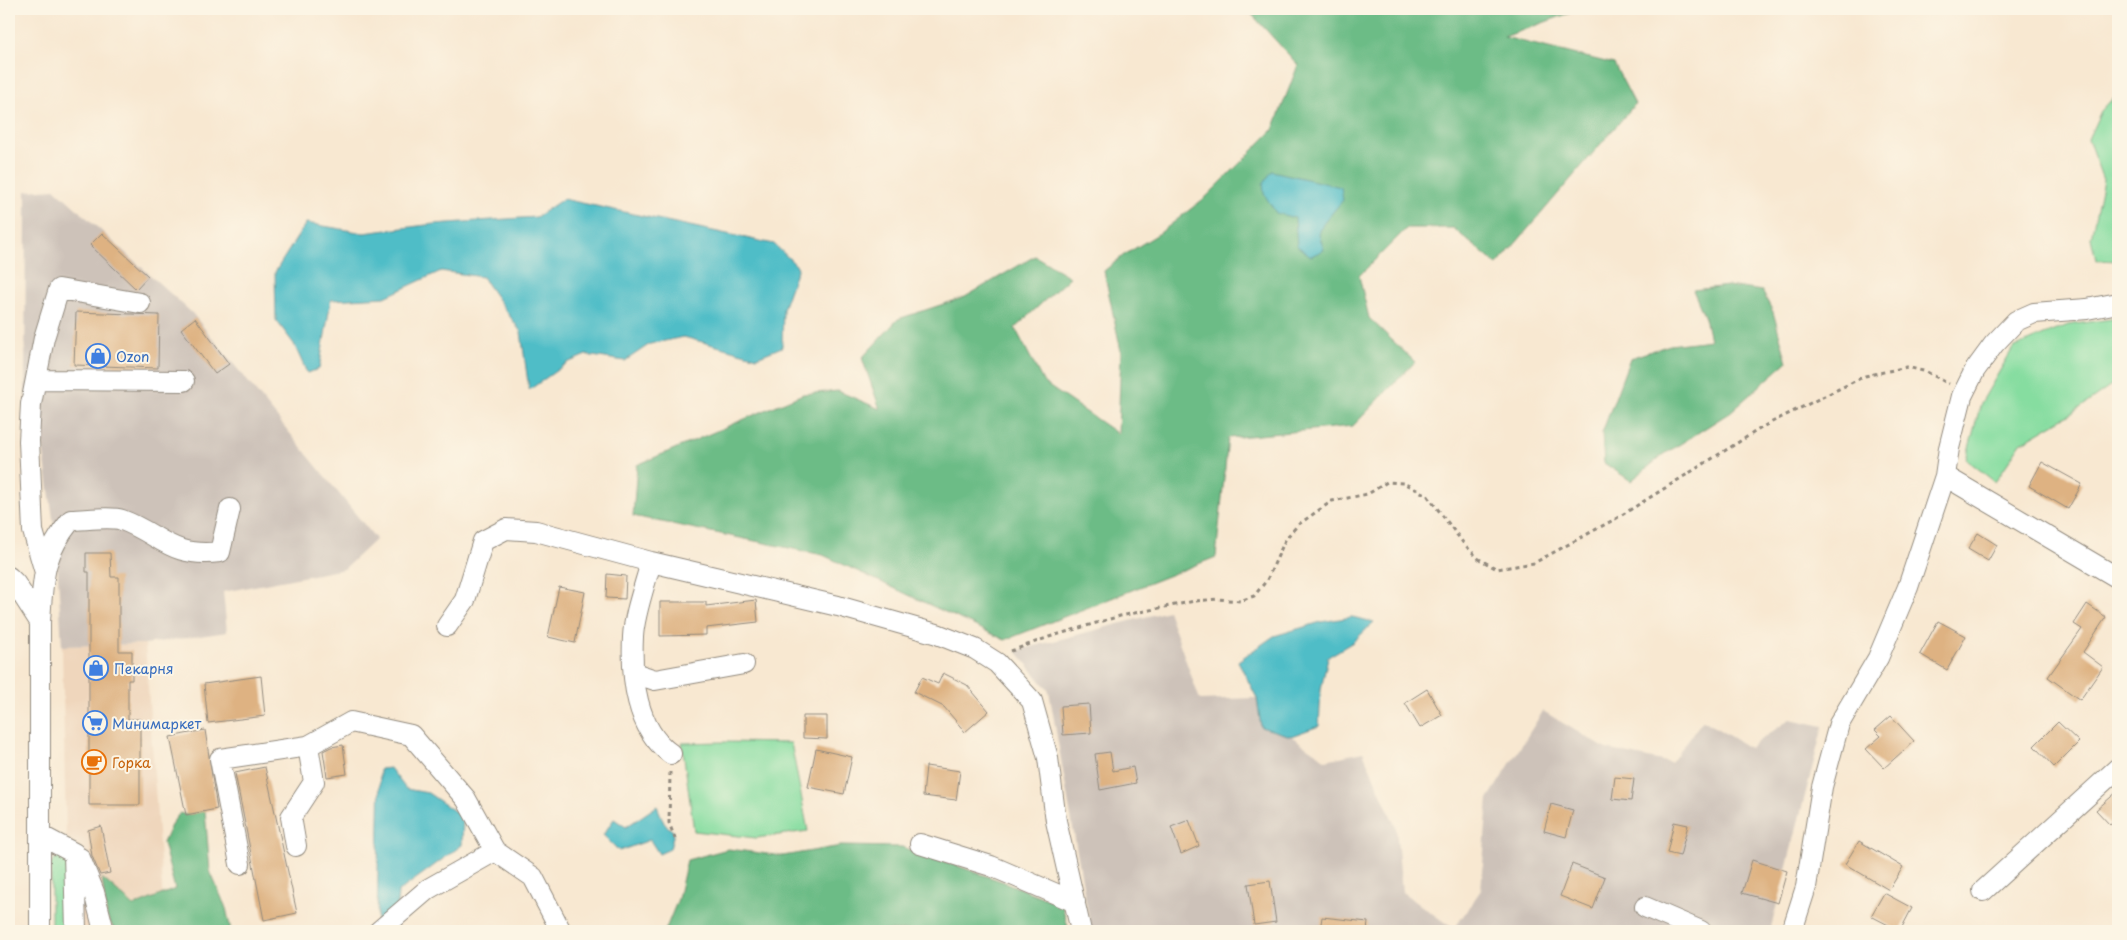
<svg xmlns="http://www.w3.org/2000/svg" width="2127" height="940" viewBox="0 0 2127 940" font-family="'Playpen Sans',sans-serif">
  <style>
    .built { fill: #efd6bc }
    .industrial { fill: #cdc2b9 }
    .green { fill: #86dda0; stroke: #588466 }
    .forest { fill: #6cbc86; stroke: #4c7458 }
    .water { fill: #4fbdc7; stroke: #3d7479 }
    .building { fill: #deb282 }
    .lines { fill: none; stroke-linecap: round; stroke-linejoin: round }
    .minor-casing { stroke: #928a7e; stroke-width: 22 }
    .path { stroke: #928a7e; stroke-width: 3; stroke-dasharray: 4 4; stroke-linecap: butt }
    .minor { stroke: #fff; stroke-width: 20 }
    .labels { text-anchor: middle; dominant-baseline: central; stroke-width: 4; stroke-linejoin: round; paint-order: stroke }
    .shop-label { font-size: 14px; fill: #366cbe; stroke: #fcf5e5; text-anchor: start }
    .food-label { font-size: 14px; fill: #c56008; stroke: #fcf5e5; text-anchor: start }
  </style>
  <rect width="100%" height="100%" fill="#fcf5e5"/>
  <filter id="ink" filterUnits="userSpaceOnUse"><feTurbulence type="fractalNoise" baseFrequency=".02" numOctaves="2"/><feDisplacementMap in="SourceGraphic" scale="10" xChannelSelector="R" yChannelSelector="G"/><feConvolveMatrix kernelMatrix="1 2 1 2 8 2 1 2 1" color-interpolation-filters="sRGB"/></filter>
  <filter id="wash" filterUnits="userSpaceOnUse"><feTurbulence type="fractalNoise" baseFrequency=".0096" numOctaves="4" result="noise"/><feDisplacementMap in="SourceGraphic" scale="20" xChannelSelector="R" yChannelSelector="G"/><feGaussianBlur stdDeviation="1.12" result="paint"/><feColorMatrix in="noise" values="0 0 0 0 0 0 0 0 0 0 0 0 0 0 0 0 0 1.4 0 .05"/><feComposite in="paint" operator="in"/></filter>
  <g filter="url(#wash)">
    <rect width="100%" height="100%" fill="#f8e8d1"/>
    <path class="built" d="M145 644 165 931H68L62 646Z"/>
    <path class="industrial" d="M55 189 192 313 376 539 344 569 223 592 227 632 145 644 62 646 56 540 38 411 25 409 26 191Z
      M1168 611 1200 700 1257 698 1261 727 1291 736 1326 760 1363 752 1396 828 1402 892 1454 929 1481 890 1488 799 1543 711 1606 749 1671 763 1703 720 1749 748 1790 719 1823 726 1770 931H1091L1049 691 1016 651Z"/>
    <path class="green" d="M2118 93V261L2096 260 2091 238 2103 180 2088 139 2101 111Z
      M2118 318V381L2077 410 2021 443 1995 482 1966 459 1981 403 2013 348 2068 325Z
      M723 742 791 743 808 831 756 838 694 831 682 743Z
      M58 856 67 857 68 931H51V864Z"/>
    <path class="forest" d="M1247 9H1581L1504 37 1614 64 1635 104 1497 265 1453 228H1407L1359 276 1369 318 1415 362 1353 426 1228 438 1216 557 1005 640 823 555 633 516 637 465 803 394 838 391 880 409 862 358 898 319 965 297 1035 256 1070 277 1015 328 1044 383 1118 434 1121 351 1104 271 1124 255 1160 233 1206 197 1273 130 1298 65Z
      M1728 286 1762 291 1773 312 1787 362 1729 413 1663 455 1631 481 1604 463 1602 433 1630 358 1670 345 1710 340 1705 318 1693 290Z
      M205 811 210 871 226 908 231 931H115L107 917 102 878 134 906 175 889 163 843 172 823 180 813 186 815Z
      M841 846 902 847 1004 882 1062 905 1069 931H665L678 899 687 860 728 849 783 856Z"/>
    <path class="water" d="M1272 171 1341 187 1343 200 1323 224 1319 234 1324 250 1311 256 1297 246 1295 218 1276 213 1264 194 1263 184Z
      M563 199 774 244 798 267 783 309 782 347 757 357 684 337 650 344 625 361 586 355 567 363 529 390 521 332 482 277 441 271 385 297 331 300 319 369 307 373 294 344 276 320 275 272 306 223 364 233 434 224 536 217Z
      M1352 617 1374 622 1353 642 1328 657 1321 689 1319 726 1291 736 1261 727 1257 698 1238 661 1274 636 1321 622Z
      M390 768 406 789 428 793 463 817 462 845 398 892 397 909 377 922 380 769Z
      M657 806 664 823 674 832 670 849 659 854 650 840 619 851 603 835 614 819 626 827Z"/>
    <g id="blocks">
      <path class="building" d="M102 233 148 276 136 289 90 245Z
        M76 312 159 315 158 368 74 365Z
        M195 318 229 364 215 374 181 329Z
        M2042 462 2082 484 2068 509 2029 486Z
        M1978 533 1997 545 1988 561 1968 549Z
        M86 553H110L111 577H119V651H132V680H128V719H140V805H89V572H86Z
        M607 574 626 576 625 599 606 598Z
        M559 587 585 592 575 643 548 637Z
        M756 600 758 622 706 628V635L660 636V602H706V606Z
        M2087 604 2106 617 2083 652 2103 667 2080 700 2048 677 2082 629 2074 624Z
        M1938 621 1966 636 1947 670 1920 654Z
        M943 673 967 685 989 711 965 732 944 707 914 692 922 677 938 684Z
        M261 676 265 716 208 723 204 684Z
        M1427 689 1442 715 1420 728 1405 703Z
        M1089 704 1091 733 1063 735 1061 706Z
        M803 716H827V739L803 738Z
        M1891 716 1914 741 1884 768 1866 749 1881 736 1875 730Z
        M2058 722 2079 742 2054 767 2034 746Z
        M205 730 217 809 186 815 170 737Z
        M343 745 347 774 327 777 323 751 331 747Z
        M816 749 852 757 844 794 808 787Z
        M1110 752 1113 771 1133 767 1136 783 1100 790 1095 754Z
        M926 766 960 771 956 800 923 796Z
        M265 767 297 913 264 920 235 773Z
        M1615 777 1634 779 1631 801 1612 799Z
        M2118 791V818L2110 825 2096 810Z
        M1551 804 1573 810 1566 837 1544 831Z
        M1189 820 1199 846 1181 854 1171 827Z
        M1674 822 1688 825 1680 856 1667 853Z
        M101 826 110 873 100 875 92 856 88 830Z
        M1859 841 1903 867 1889 890 1845 864Z
        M1752 860 1787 871 1778 903 1742 893Z
        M1572 864 1605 877 1593 909 1560 896Z
        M1270 881 1276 922 1254 925 1248 884Z
        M1884 893 1912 908 1900 931 1871 916Z
        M1322 917 1368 922 1367 931H1320Z"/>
    </g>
  </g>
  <g filter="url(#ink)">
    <use href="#blocks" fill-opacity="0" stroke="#928a7e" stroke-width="1"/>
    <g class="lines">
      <defs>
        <path id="minor" d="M36 380 184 381
          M1945 476 2118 578
          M651 562C645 585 634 614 633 637 631 677 636 729 671 754
          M44 569 33 531 29 441 31 404 44 338 59 289 140 303
          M9 577 15 583 40 622V931
          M40 622C43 578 42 556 71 520 84 520 111 516 122 520 162 535 170 558 220 552L230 509
          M447 626 465 600 483 541 506 529 536 531 651 562 838 606 937 634 975 649 997 663 1032 701 1048 758 1056 821 1081 931
          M634 673 655 680 744 664
          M40 835 74 853 76 931
          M920 844 991 866 1075 902
          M296 846 291 817 314 782 308 746
          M80 858 94 892 104 931
          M240 864 220 759 308 746 351 722 411 735 466 799 495 851 533 877 561 931
          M1983 891 2118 768
          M1645 907 1701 931
          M379 931 428 889 495 851
          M1792 931 1806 887 1822 787 1839 724 1878 658 1908 587 1945 476 1949 448 1962 396 1975 370 1994 344 2016 321 2034 313 2087 309 2118 303"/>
      </defs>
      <use href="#minor" class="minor-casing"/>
      <path class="path" d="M1011 651 1049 637 1120 616 1195 601 1218 599 1240 601 1254 596 1267 580 1286 538 1299 524 1332 501 1368 494 1387 482 1403 483 1427 495 1464 544 1479 559 1497 569 1534 563 1617 518 1766 425 1865 376 1907 367 1927 372 1949 384
        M670 772 669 823 676 841"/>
      <use href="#minor" class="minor"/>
    </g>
  </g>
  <defs>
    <symbol id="shop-ring" viewBox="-11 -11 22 22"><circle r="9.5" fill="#fcf5e5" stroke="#3f7fe0" stroke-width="1.5"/><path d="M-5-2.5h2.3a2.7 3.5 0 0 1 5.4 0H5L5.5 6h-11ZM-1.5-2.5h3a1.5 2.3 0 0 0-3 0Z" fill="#3f7fe0"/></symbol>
    <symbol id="supermarket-ring" viewBox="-11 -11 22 22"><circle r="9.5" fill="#fcf5e5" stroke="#3f7fe0" stroke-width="1.5"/><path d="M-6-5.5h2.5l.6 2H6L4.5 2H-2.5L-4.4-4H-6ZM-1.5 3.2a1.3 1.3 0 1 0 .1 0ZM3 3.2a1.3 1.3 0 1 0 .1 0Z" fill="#3f7fe0"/></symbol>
    <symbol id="cafe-ring" viewBox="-11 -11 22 22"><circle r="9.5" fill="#fcf5e5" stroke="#e8710a" stroke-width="1.5"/><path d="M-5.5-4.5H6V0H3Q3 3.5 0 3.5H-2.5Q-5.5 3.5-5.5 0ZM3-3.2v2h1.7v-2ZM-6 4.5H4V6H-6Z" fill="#e8710a"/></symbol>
  </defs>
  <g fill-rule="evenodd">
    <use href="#shop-ring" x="84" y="342" width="28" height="28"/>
    <use href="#shop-ring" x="82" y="654" width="28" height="28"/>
    <use href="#supermarket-ring" x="81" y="709" width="28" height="28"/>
    <use href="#cafe-ring" x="80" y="748" width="28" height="28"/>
  </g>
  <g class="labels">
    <g class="shop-label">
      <text x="116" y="356">Ozon</text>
      <text x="114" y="668">Пекарня</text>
      <text x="112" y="723">Минимаркет</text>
    </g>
    <g class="food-label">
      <text x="112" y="762">Горка</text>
    </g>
  </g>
  <rect width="2127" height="940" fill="none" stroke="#fcf5e5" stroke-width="30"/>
</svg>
